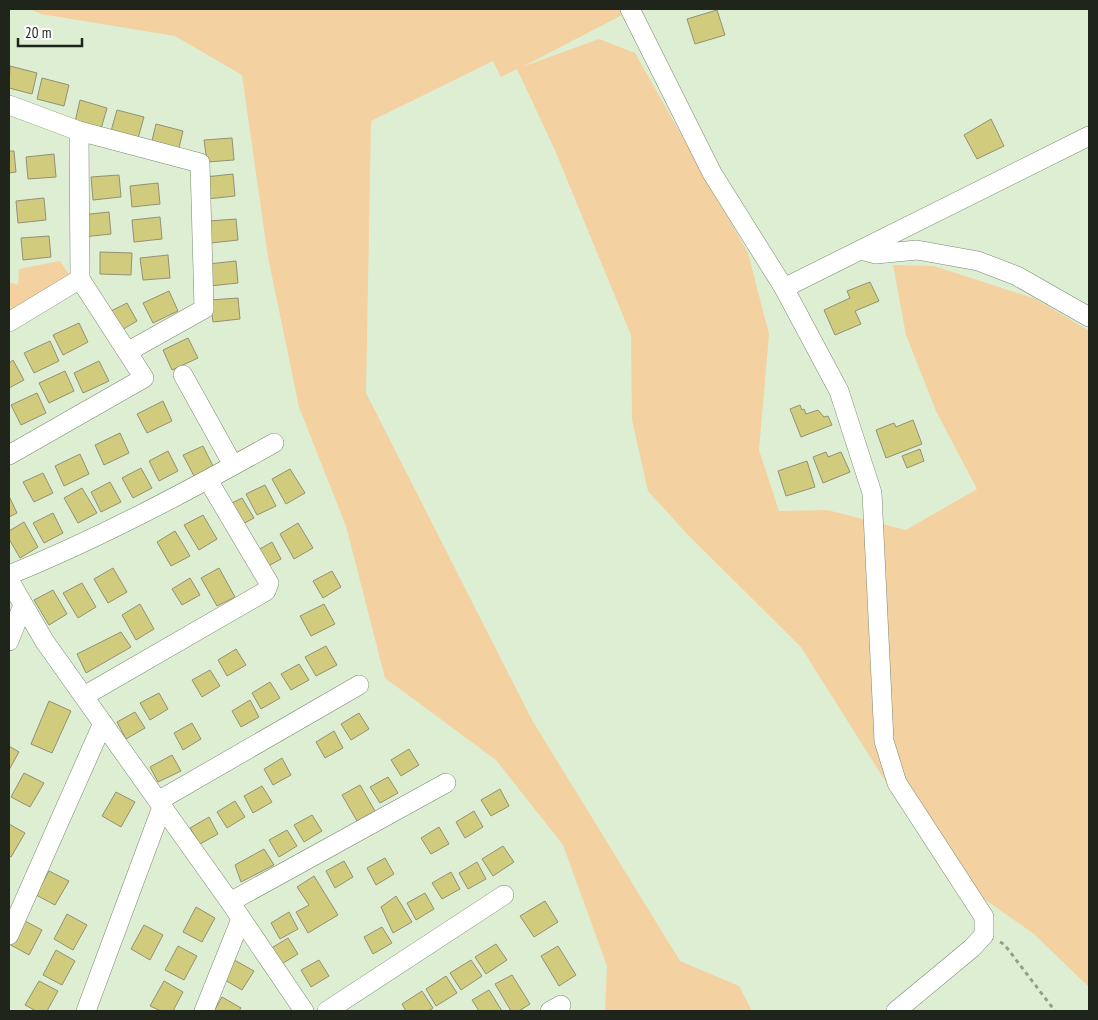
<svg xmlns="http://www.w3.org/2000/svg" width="1098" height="1020" viewBox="0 0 1098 1020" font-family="'PT Sans Narrow',sans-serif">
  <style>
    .green { fill: #f3d1a1 }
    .building { fill: #d1cc7d; stroke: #939175 }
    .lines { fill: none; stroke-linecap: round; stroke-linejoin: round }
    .street-casing { stroke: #7b8a71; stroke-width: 20 }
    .path { stroke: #93a08b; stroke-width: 3; stroke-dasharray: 4 4; stroke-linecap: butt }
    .street { stroke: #fff; stroke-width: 19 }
  </style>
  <rect width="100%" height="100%" fill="#ddeed3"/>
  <path class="green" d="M30 9H624L626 13 522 67 599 39 635 53 748 253 769 334 759 450 779 511 827 510 906 530 977 489 936 411 906 335 893 265 934 266 1036 299 1089 331V987L1034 934 940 868 801 647 688 535 648 491 632 420 631 335 554 148 517 69 501 77 493 61 371 121 366 393 532 720 680 961 739 986 752 1011H605L607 966 563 845 496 760 385 678 346 526 299 407 268 257 242 75 175 36 41 14Z
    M60 261 71 277 9 312V282L18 285 19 269Z"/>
  <path class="building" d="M717 10 725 35 695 44 687 19Z
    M10 66 37 73 32 94 9 88Z
    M42 78 69 85 64 106 37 99Z
    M80 100 107 108 101 129 75 122Z
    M117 110 144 117 138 138 111 131Z
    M991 119 1004 146 977 159 964 135Z
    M156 124 183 131 178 152 151 145Z
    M232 138 234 160 207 162 204 140Z
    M9 151H14L16 172 9 173Z
    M54 154 56 177 28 179 26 157Z
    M233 174 235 196 207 199 205 177Z
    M119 175 121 197 93 200 91 177Z
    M158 183 160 204 132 207 130 186Z
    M44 198 46 220 18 223 16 201Z
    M109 212 111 234 83 237 81 215Z
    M160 217 162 239 134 242 132 220Z
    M236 219 238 240 211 243 209 221Z
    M49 236 51 257 23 260 21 238Z
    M100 252 132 253 131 275 100 274Z
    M168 255 170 278 143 280 140 258Z
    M236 261 238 283 210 286 208 264Z
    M870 282 879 301 855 311 861 324 835 335 824 310 850 298 847 291Z
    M169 291 178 311 153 323 143 303Z
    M238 298 240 319 213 322 210 300Z
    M127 303 137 321 120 331 109 312Z
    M79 323 88 342 63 355 53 335Z
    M188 338 198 358 172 370 163 350Z
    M50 341 59 361 34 373 24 353Z
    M13 360 24 380 9 388V363Z
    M99 361 109 381 83 393 74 373Z
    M65 371 74 391 49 403 39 383Z
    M37 393 46 413 21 425 11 405Z
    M163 401 172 421 147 433 137 414Z
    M800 405 802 410 804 409 806 414 818 410 824 417 828 416 832 425 801 437 790 409Z
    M913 420 922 444 886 458 876 430 894 423 896 427Z
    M120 433 129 453 104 465 95 445Z
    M203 446 213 466 194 476 183 455Z
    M920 449 924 461 907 468 902 456Z
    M168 451 178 471 159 481 149 461Z
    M826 452 828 457 841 452 850 472 823 483 813 457Z
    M80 454 89 474 64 486 55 466Z
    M807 461 815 487 786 496 778 471Z
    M141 468 152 488 133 498 122 478Z
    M290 469 305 493 286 504 272 479Z
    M43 473 53 493 34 502 23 482Z
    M110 482 121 502 101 512 91 492Z
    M265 485 276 506 257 515 246 494Z
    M82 488 97 513 78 523 64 498Z
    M9 496 17 513 9 517Z
    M242 498 254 518 239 526 228 505Z
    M53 513 63 533 44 543 33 523Z
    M203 515 217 539 199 550 184 525Z
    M24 522 38 547 20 558 9 539V531Z
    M298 523 313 548 294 559 280 534Z
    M175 531 190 556 171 566 157 542Z
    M272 542 281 559 263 569 253 553Z
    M113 568 127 592 108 603 94 579Z
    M219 568 235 597 217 606 201 578Z
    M332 571 341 587 323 598 313 581Z
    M190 578 200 595 182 605 172 589Z
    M82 583 96 607 78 618 63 593Z
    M53 590 67 614 49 625 34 600Z
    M140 604 154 629 136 640 122 615Z
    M324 604 335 624 311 636 300 616Z
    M121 632 131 647 86 673 77 654Z
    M326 646 337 665 316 676 305 657Z
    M236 649 246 665 227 676 218 660Z
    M299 664 309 680 291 690 281 674Z
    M210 670 220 686 202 697 192 680Z
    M270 682 280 698 261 709 252 693Z
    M159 693 168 709 150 720 140 703Z
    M250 700 259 717 241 727 232 711Z
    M49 701 71 711 52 753 31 744Z
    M135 712 145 728 126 739 117 722Z
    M359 713 369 729 351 740 341 724Z
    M192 723 201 739 183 750 174 733Z
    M334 731 343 748 325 758 316 742Z
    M9 746 19 752 9 770Z
    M409 749 419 765 401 776 391 760Z
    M172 755 181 771 158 782 150 767Z
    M282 758 291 775 273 785 264 769Z
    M24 773 44 783 30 807 11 797Z
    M388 777 398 793 380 803 370 787Z
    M360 785 375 811 357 821 342 795Z
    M262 786 272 802 253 813 244 796Z
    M500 789 509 806 491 816 481 800Z
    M116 792 135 802 121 827 102 816Z
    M235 801 245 817 227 828 217 812Z
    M474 811 483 827 465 838 456 822Z
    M312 815 322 831 304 842 294 825Z
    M209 817 218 834 200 844 190 828Z
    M9 824 25 833 11 857 9 856Z
    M439 827 449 844 431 854 421 838Z
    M287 830 297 846 279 857 269 840Z
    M503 846 514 862 493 876 482 859Z
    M264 849 274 865 241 882 235 865Z
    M385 858 394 874 376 885 367 868Z
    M344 861 353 877 335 888 326 871Z
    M477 862 486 879 468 889 459 873Z
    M49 871 69 881 55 905 36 895Z
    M451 872 460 889 442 899 432 883Z
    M314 876 338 915 308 933 296 912 309 905 297 887Z
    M425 893 434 909 416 920 407 903Z
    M396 896 412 922 393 933 381 907Z
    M545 901 558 922 534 937 520 916Z
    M196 907 215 918 202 942 183 932Z
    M289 912 298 929 280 939 271 923Z
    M67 914 87 925 73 950 54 939Z
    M23 920 42 930 29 955 9 944Z
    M144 925 163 935 150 960 131 949Z
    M382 927 392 943 373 954 364 937Z
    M288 938 298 954 280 965 270 949Z
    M496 944 507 960 486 974 475 957Z
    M178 946 197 956 184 980 165 970Z
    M558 946 576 975 559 986 541 956Z
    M56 950 75 961 62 985 43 975Z
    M229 957 254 971 242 990 218 976Z
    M319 960 329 976 311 987 301 970Z
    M471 960 482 976 461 990 450 973Z
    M512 975 530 1004 519 1011H511L495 984Z
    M446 976 457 993 436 1006 426 989Z
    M39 981 58 991 47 1011H36L25 1005Z
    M164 981 183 992 173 1011H161L150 1006Z
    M489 990 502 1011H479L472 1000Z
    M422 991 433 1008 428 1011H406L402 1004Z
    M222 997 241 1008 239 1011H214Z"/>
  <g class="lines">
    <defs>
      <path id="street" d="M630 9 712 173 784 288 839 391 872 493 884 741 897 783 984 917V935L972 948 896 1011
        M9 105 79 131 80 279
        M79 131 200 163 204 309 127 352
        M861 250 876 254 917 250 978 261 1017 276 1089 317
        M784 288 1089 136
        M9 322 80 279 144 378 9 455
        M183 375 233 465
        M9 575C100 538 188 491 274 443
        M9 580 45 642 230 902 304 1011
        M9 641 23 605
        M84 696 266 591 269 583 208 480
        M158 801 359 685
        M230 902 446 783
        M9 935 103 723
        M86 1011 162 807
        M204 1011 241 919
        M327 1011 504 895
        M550 1011 561 1005"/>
    </defs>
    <use href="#street" class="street-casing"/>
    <path class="path" d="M1000 942 1004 944 1055 1011"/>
    <use href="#street" class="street"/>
  </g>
  <rect width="1098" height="1020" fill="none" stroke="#1f251b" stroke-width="20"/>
  <path d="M18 38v8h64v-8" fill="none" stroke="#1f251b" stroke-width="2.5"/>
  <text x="25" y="38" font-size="15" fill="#1f251b" stroke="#ffffff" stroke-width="4" paint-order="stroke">20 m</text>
</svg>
